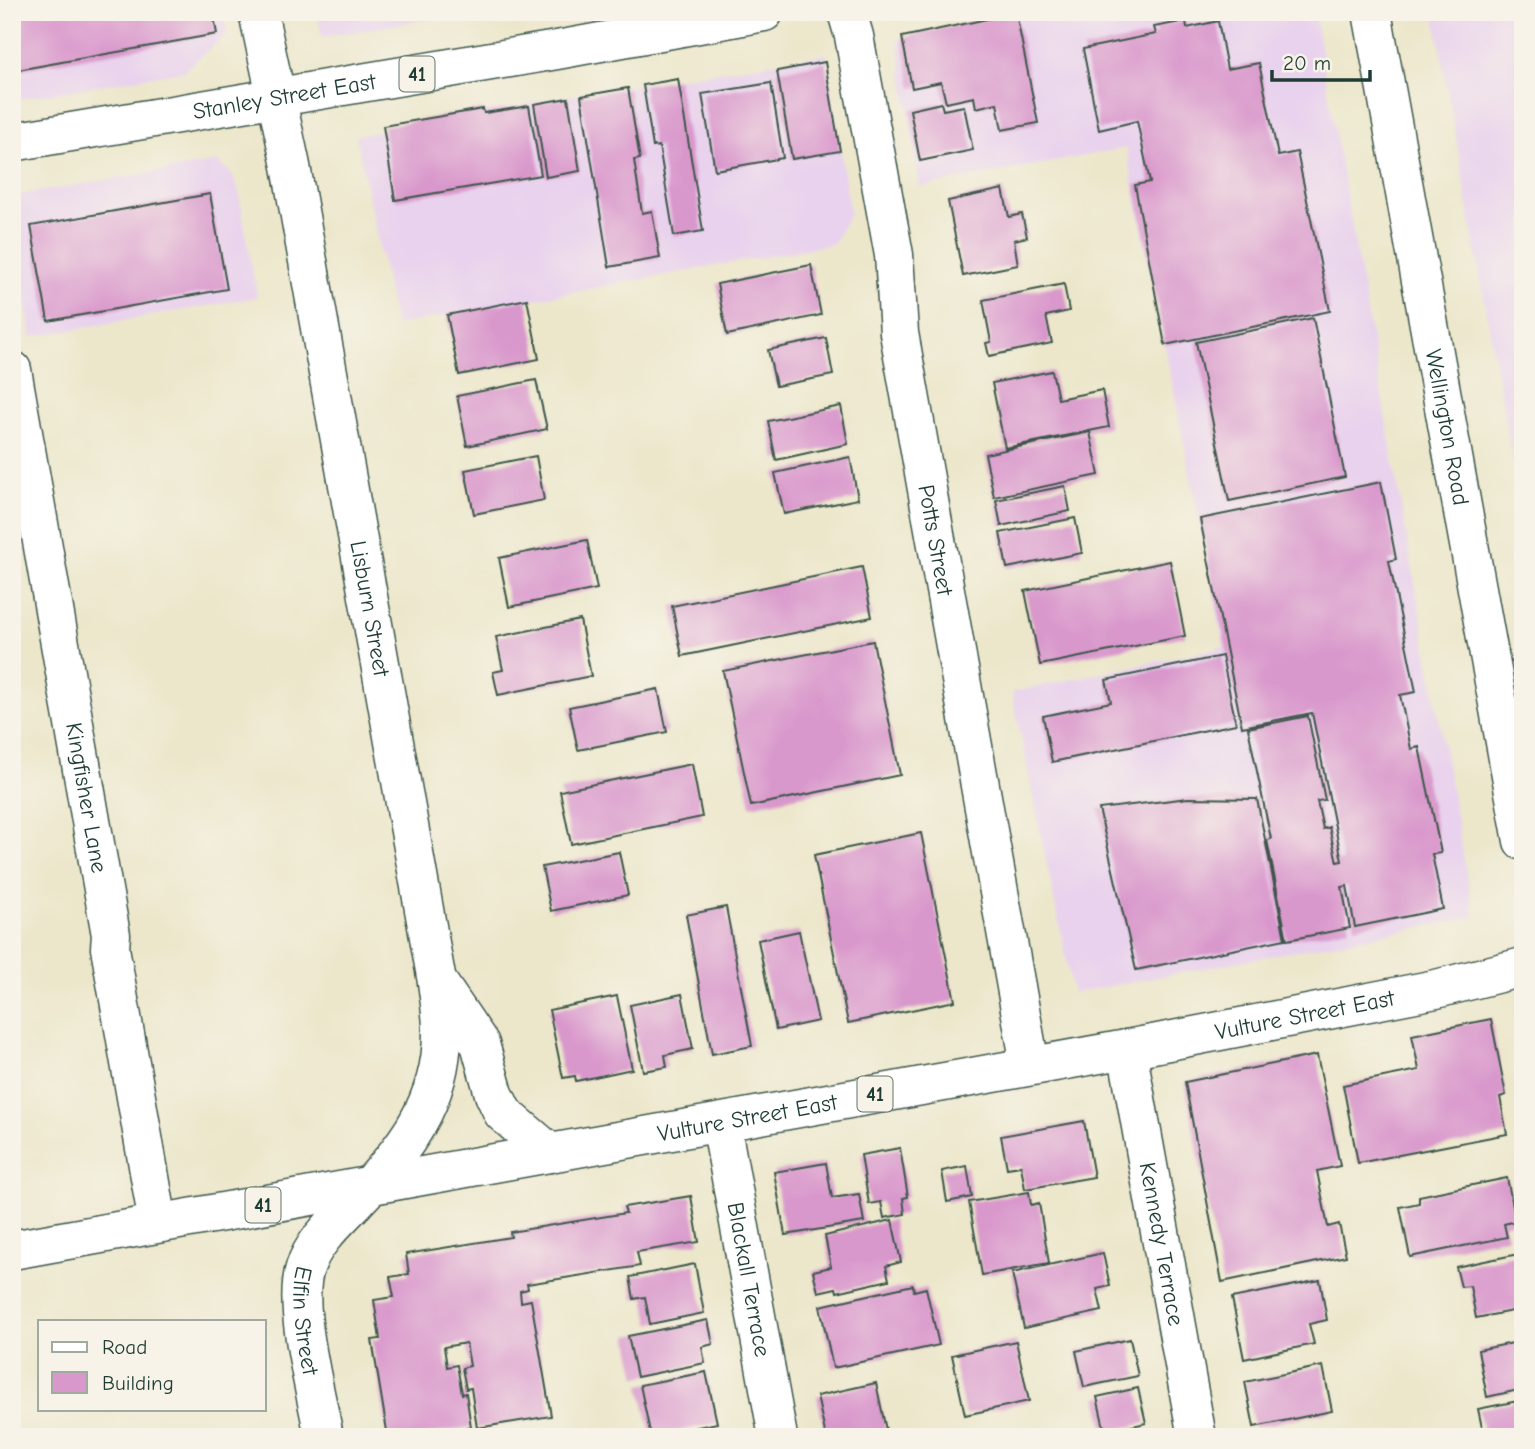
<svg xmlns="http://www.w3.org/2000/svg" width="1535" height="1449" viewBox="0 0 1535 1449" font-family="'Comic Neue',sans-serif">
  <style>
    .built { fill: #e9d2ed }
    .building { fill: #d998cc }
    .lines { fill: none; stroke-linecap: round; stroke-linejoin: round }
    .minor-casing { stroke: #3e564b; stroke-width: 41 }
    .major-casing { stroke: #3e564b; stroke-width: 41 }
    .minor { stroke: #fff; stroke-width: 38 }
    .major { stroke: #fff; stroke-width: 38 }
    .labels { text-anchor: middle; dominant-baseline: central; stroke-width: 5; stroke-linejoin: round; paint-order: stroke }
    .shield { fill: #f7f3e8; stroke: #60746a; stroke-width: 2 }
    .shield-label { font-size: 21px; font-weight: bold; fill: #1f3d34 }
    .street-label { font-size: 23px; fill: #1f3d34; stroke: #f7f3e8 }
  </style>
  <rect width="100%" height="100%" fill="#f7f3e8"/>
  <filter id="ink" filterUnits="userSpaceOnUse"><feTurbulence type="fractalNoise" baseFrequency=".0143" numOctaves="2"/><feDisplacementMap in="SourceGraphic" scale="14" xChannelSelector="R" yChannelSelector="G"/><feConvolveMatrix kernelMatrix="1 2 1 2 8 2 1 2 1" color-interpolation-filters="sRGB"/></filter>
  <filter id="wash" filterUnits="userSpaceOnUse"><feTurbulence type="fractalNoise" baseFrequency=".00686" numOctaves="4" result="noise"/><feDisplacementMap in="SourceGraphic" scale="28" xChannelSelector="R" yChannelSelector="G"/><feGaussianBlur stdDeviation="1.57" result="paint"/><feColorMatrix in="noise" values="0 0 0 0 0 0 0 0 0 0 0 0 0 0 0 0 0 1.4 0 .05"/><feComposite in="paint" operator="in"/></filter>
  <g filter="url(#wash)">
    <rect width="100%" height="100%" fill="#ece7cb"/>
    <path class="built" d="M12 12H223L227 34 183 71 12 100Z
      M317 12H474L322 37Z
      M1057 12H1314L1474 917 1073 993 1012 692 1224 647 1126 148 920 187 898 40Z
      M1434 12H1523V522Z
      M826 54 850 213 833 244 395 325 356 136 575 95Z
      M217 162 231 173 238 188 257 297 31 337 12 196Z"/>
    <g id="blocks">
      <path class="building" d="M12 12H213L217 34 12 71Z
        M1016 13 1038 123 1002 130 997 103 976 108 974 97 946 103 941 82 912 88 902 37Z
        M1186 21 1187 28 1218 21 1227 69 1259 63 1278 156 1297 152 1330 311 1165 345 1135 185 1150 182 1137 121 1099 130 1083 49 1156 34 1154 27Z
        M825 62 840 151 792 159 777 71Z
        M678 79 703 231 674 236 659 146 653 147 643 85Z
        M771 83 783 158 715 170 702 94Z
        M628 88 640 159 634 160 642 213 652 211 660 258 609 267 581 96Z
        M568 98 580 171 546 177 534 104Z
        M941 103 943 110 964 106 973 150 920 161 910 110Z
        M529 106 541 175 395 200 383 126 483 109 484 113Z
        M1003 189 1009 217 1022 214 1027 237 1014 240 1018 265 963 276 948 201Z
        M210 194 227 289 48 321 31 226Z
        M811 265 821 315 727 335 717 284Z
        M1064 284 1069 311 1046 316 1052 343 989 356 986 343 991 342 983 300Z
        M527 299 539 359 459 375 447 315Z
        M1313 318 1345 477 1229 501 1196 342Z
        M826 338 833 375 776 386 768 350Z
        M1052 371 1058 399 1102 390 1109 427 1005 448 992 383Z
        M536 380 547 429 467 446 457 396Z
        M841 406 848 444 776 460 768 421Z
        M1090 432 1099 475 994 497 985 454Z
        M536 456 544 500 474 514 465 470Z
        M850 457 858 499 784 514 775 473Z
        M1381 482 1396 559 1389 561 1416 692 1400 695 1411 749 1419 747 1441 853 1432 854 1443 909 1355 927 1347 886 1342 887 1350 928 1287 940 1267 840 1271 839 1248 728 1308 716 1325 800 1317 801 1323 829 1329 827 1337 862 1342 861 1312 713 1242 727 1200 519Z
        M1065 486 1070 511 1001 526 996 500Z
        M1075 518 1082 553 1007 568 1000 533Z
        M587 540 597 589 509 607 499 558Z
        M1170 561 1185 636 1040 665 1025 591Z
        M862 567 872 617 682 656 672 606Z
        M580 620 591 676 498 695 493 672 503 670 496 637Z
        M873 641 900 775 751 806 723 671Z
        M1222 656 1236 724 1052 762 1043 716 1111 702 1106 680Z
        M658 689 667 732 578 750 569 707Z
        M692 764 702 817 571 844 560 791Z
        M1188 798 1257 799 1285 939 1136 970 1099 809Z
        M921 833 955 1001 848 1023 814 855Z
        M619 852 628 895 551 911 542 867Z
        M726 907 752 1046 712 1054 686 915Z
        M799 931 818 1021 776 1030 758 940Z
        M682 994 693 1049 665 1055 667 1067 643 1071 630 1005Z
        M617 996 632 1069 576 1081 575 1076 563 1078 549 1010Z
        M1491 1019 1506 1095 1500 1097 1507 1134 1358 1163 1343 1085 1419 1070 1412 1035Z
        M1317 1055 1340 1166 1317 1171 1328 1227 1339 1224 1346 1256 1222 1282 1185 1082Z
        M1084 1121 1094 1177 1025 1189 1021 1166 1007 1168 1001 1136Z
        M900 1148 908 1197 903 1198 905 1214 884 1218 881 1202 869 1204 861 1155Z
        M826 1163 832 1198 859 1194 864 1222 785 1235 774 1172Z
        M967 1166 972 1197 947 1202 942 1171Z
        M1507 1178 1516 1221 1504 1224 1507 1237 1410 1257 1400 1207 1419 1203V1196Z
        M1029 1192 1031 1205 1039 1203 1049 1263 982 1275 969 1202Z
        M691 1196 699 1242 637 1252 640 1266 527 1284 528 1289 520 1291 521 1302 531 1300 551 1416 477 1428 471 1388 466 1389 462 1368 470 1366 466 1343 444 1347 447 1367 457 1365 462 1394 466 1393 471 1427 416 1437H388L372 1340 380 1339 374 1300 394 1297 390 1277 409 1274 406 1254 511 1237 510 1232 626 1213 624 1207Z
        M892 1220 901 1262 886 1266 889 1280 837 1292 836 1288 818 1292 813 1271 831 1267 825 1236Z
        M1103 1253 1110 1286 1097 1289 1102 1311 1024 1328 1012 1273Z
        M1523 1253V1309L1476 1318 1470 1286 1461 1287 1456 1267Z
        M695 1264 704 1313 650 1324 645 1297 634 1299 630 1277Z
        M1320 1280 1327 1320 1309 1324 1314 1344 1244 1359 1232 1298Z
        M913 1285 914 1291 926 1288 939 1345 833 1368 820 1306Z
        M708 1320 713 1344 702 1347 705 1363 637 1377 628 1336Z
        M1130 1339 1138 1376 1084 1387 1076 1351Z
        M1016 1341 1029 1401 965 1415 952 1355Z
        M1523 1341V1389L1487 1397 1478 1350Z
        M1323 1366 1332 1411 1254 1427 1245 1382Z
        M706 1372 717 1423 651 1437 640 1385Z
        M876 1383 886 1430 854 1437H826L817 1396Z
        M1138 1388 1146 1423 1105 1432 1097 1397Z
        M1523 1400V1437H1484L1478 1409Z"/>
    </g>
  </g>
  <g filter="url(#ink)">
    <use href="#blocks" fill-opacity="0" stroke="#3e564b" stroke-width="2"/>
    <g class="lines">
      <defs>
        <g id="minor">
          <path id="s1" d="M847 12 854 36 894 255 899 333 1030 1065"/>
          <path id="s2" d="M12 370 111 935 110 948 158 1223"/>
          <path id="s3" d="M1127 1049 1197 1437"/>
          <path id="s4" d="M721 1123 778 1437"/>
        </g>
        <g id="major">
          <path id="s5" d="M258 12 291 166 437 982C439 998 442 1014 442 1030 443 1103 403 1151 356 1201 337 1221 313 1242 305 1268 292 1306 317 1396 324 1437"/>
          <path id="s6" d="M1372 12 1523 841"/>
          <path id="s7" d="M12 142 557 50 764 12"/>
          <path d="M439 984 480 1044 494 1094 503 1113 550 1153"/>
          <path id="s8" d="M12 1250 1127 1049 1436 989 1523 967"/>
        </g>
      </defs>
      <use href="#minor" class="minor-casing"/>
      <use href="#major" class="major-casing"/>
      <use href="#minor" class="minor"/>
      <use href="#major" class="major"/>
    </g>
  </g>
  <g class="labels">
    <g class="shield">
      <rect x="399.5" y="56.5" width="35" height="35" rx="5"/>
      <rect x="857.5" y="1076.5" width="35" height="35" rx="5"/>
      <rect x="245.5" y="1187.5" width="35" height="35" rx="5"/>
    </g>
    <g class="shield-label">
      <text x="417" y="74">41</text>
      <text x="875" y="1094">41</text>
      <text x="263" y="1205">41</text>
    </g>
    <g class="street-label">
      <text stroke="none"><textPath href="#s7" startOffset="276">Stanley Street East</textPath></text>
      <text stroke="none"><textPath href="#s6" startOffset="422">Wellington Road</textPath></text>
      <text stroke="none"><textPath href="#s1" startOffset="536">Potts Street</textPath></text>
      <text stroke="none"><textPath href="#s5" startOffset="607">Lisburn Street</textPath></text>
      <text stroke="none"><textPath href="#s2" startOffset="434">Kingfisher Lane</textPath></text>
      <text stroke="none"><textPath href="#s8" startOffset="1314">Vulture Street East</textPath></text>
      <text stroke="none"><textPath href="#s8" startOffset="747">Vulture Street East</textPath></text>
      <text stroke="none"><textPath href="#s3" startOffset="198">Kennedy Terrace</textPath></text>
      <text stroke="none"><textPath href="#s4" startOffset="159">Blackall Terrace</textPath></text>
      <text stroke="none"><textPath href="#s5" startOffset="1370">Elfin Street</textPath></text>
    </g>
  </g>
  <rect width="1535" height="1449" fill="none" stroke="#f7f3e8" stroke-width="42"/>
  <rect x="38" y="1320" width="228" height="91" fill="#f7f3e8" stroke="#a1aaa0" stroke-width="2"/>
  <rect x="52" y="1342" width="35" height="10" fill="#ffffff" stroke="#a1aaa0" stroke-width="2"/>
  <text x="102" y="1354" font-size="21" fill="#1f3d34">Road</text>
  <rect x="52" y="1372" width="35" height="21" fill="#d998cc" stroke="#a1aaa0" stroke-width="2"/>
  <text x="102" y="1390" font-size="21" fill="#1f3d34">Building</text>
  <path d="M1272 70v10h98v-10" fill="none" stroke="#1f3d34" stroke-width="3.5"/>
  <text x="1283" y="70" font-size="21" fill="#1f3d34" stroke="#f7f3e8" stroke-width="5" paint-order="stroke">20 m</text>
</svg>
